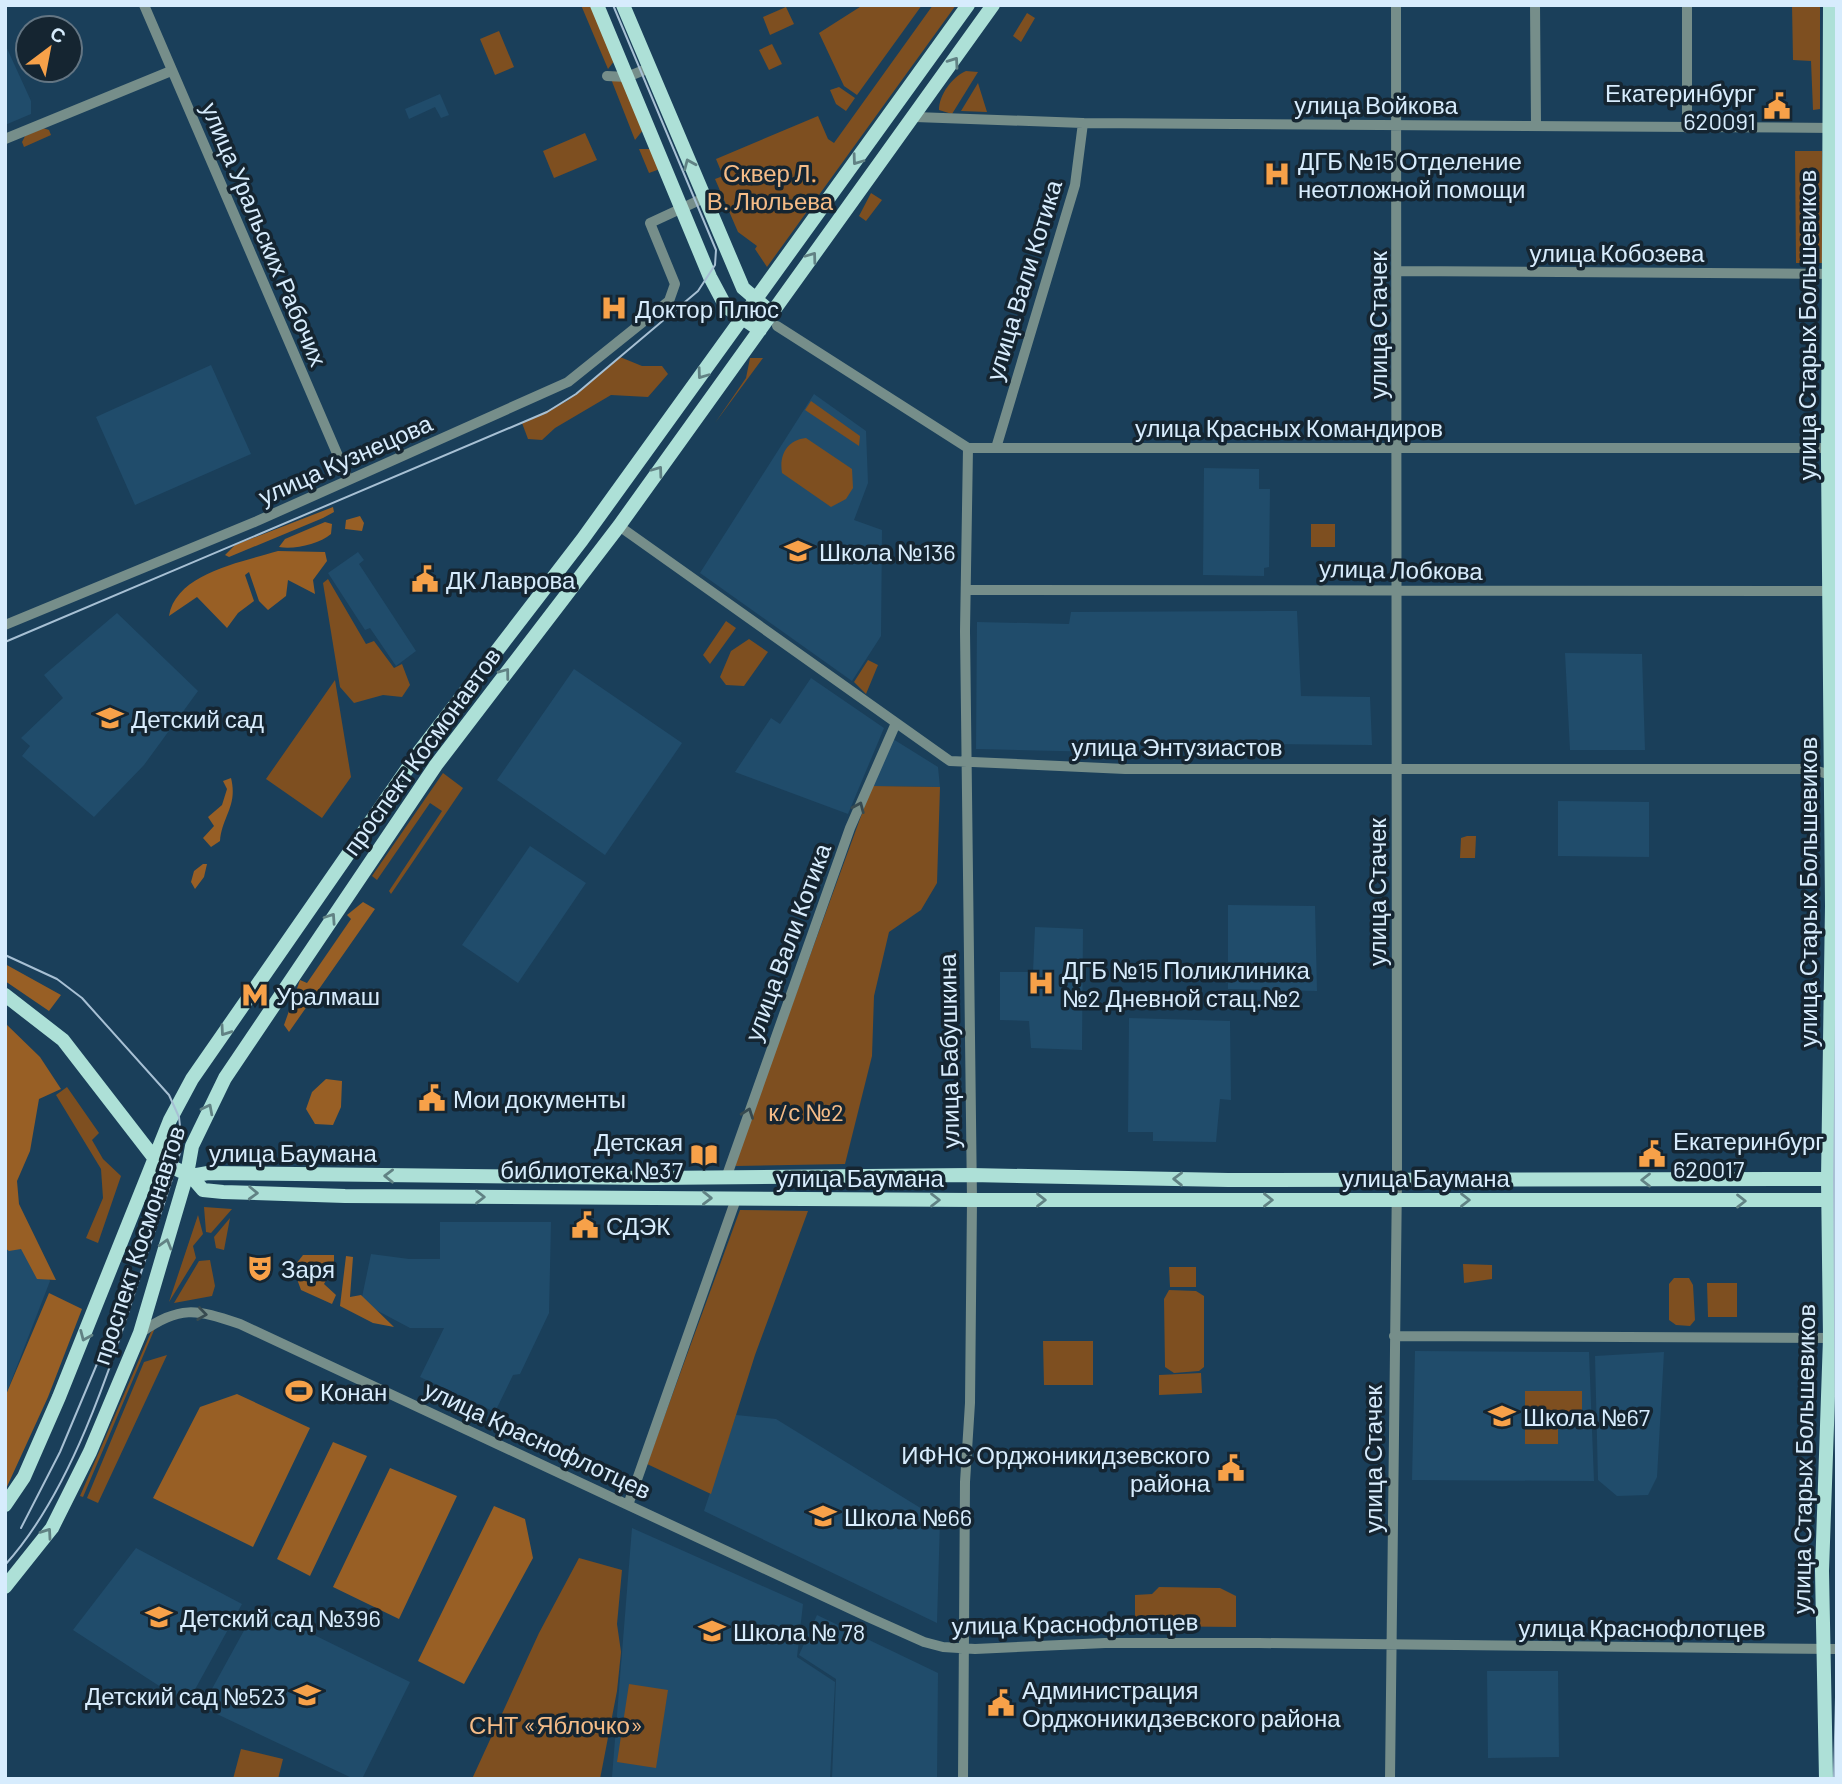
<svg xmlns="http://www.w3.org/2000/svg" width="1842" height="1784" viewBox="0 0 1842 1784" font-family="Barlow,sans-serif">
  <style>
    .built { fill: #204c6b }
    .green { fill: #7e4f20 }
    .forest { fill: #985f25 }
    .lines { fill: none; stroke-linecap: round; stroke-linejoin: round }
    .minor { stroke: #768e8a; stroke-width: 10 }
    .major { stroke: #ade0d7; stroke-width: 14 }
    .tram { stroke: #a7c0d4; stroke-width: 2 }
    .oneway { stroke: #618284 }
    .oneway2 { stroke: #374a50 }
    .labels { text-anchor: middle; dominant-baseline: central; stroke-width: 7; stroke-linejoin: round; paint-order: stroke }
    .poi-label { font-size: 24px; fill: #d7ecfd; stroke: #152531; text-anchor: start }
    .street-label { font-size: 24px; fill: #d7ecfd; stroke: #152531 }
    .park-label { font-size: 24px; fill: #f5bc87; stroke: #152531 }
  </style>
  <rect width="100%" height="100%" fill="#1a3f5a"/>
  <path class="built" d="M5 44 31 101V114L5 125Z
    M440 94 449 115 441 118 435 107 409 119 405 109Z
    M211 365 251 454 135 505 96 417Z
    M814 394 866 431 868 483 854 520 882 530 881 636 852 681 700 573Z
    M1204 468 1259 469V489H1270L1269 567 1264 568V576L1203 575Z
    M358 552 364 560 359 564 416 651 396 666 370 628 365 630 328 573Z
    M1297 611 1301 696 1370 697 1372 745 1165 743 1146 753 976 749 977 622 1069 624 1071 612Z
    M117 613 198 691 144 765 94 817 22 756 30 746 21 738 63 698 44 675Z
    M1565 653 1642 654 1645 750H1570Z
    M574 669 682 743 605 855 497 780Z
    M811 678 884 728 848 814 735 772 771 718 780 724Z
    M893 739 938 767 940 787 872 786Z
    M1558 801 1649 802V857L1558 856Z
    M530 846 586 883 518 983 462 945Z
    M1228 905 1315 906 1317 991 1228 989Z
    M1035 927 1083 929 1082 1050 1031 1048 1029 1021 1000 1020V972H1033Z
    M1129 1018 1230 1021 1231 1100 1220 1099 1216 1142 1153 1141V1132H1128Z
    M5 1202 16 1207 50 1281 5 1397Z
    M440 1222H551L549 1313 520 1374 513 1375 495 1412 420 1377 444 1328H410L361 1302 371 1254 409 1259H440Z
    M1415 1351 1589 1352 1594 1481 1412 1480Z
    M1664 1352 1657 1477 1648 1495 1617 1496 1598 1480 1595 1356Z
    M736 1415 776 1419 940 1520 937 1623 704 1511Z
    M632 1528 803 1604 797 1657 835 1682 830 1779 612 1777Z
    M136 1548 242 1604 187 1704 73 1630Z
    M257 1607 410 1682 362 1779H354L202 1707Z
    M817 1615 938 1673 937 1779H832L836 1679 799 1655Z
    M1487 1671H1558L1559 1757 1488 1758Z"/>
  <path class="green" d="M581 5H592L615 60 608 69Z
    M863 5H922L857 95 844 86 819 33Z
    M933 5H956L767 267 755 249 757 246 738 232 715 179 723 176 716 159 818 116 828 139 834 143Z
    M1792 5H1820V109L1813 110 1811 61 1793 60Z
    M786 7 794 24 770 35 763 17Z
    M1027 13 1035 18 1021 42 1013 36Z
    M499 31 514 67 495 75 480 39Z
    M772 44 782 64 769 70 759 50Z
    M966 71 978 72 952 114 939 110C939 95 952 77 966 71Z
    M611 79H622L643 130 635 140Z
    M978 83 987 112 961 111Z
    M839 87 855 98 846 111 836 104 830 90Z
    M43 128 49 130 51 135 24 147 22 142 25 136Z
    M585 133 597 160 554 178 543 151Z
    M639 149H651L660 169 649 173Z
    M1795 151H1822L1824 263H1796Z
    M871 193 882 200 866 221 859 216Z
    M620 357 642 366H662L668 374 648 397 611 395 555 428 542 440 528 439 522 423 567 401Z
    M750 358H763L715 423 746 378Z
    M811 401 860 436 859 446 805 410Z
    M806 438 852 469 853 488 846 499 831 507 782 473C779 455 787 440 806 438Z
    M1311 524H1335V547H1311Z
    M328 579 366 644 374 641 394 668 402 664 410 685 402 697 383 695 354 703 340 687 323 583Z
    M726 621 736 628 710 664 703 655Z
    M749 639 768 652 744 686 726 685 720 677 731 651Z
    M868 660 878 665 866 694 854 682Z
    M335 680 351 777 322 818 266 779Z
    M443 773 463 788 391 894 389 891 442 811 430 803 377 880 372 876Z
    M872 786 940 787 937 883 921 910 889 932 874 996 872 1056 845 1164 736 1166 735 1161Z
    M1467 836H1476L1475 858H1460L1461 838Z
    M67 1087 99 1133 92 1140 103 1159 121 1176 98 1243 86 1238 103 1198 101 1169 56 1095Z
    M204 1207 232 1209 211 1233 206 1232Z
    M740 1210 808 1211 755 1355 711 1494 647 1464Z
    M198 1215 203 1234 193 1246 196 1258 169 1302Z
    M230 1218 224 1250 216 1248 214 1237Z
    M210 1260 215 1286 212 1296 174 1303 199 1261Z
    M1463 1264 1492 1265V1279L1464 1283Z
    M1169 1267H1196V1287H1170Z
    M1674 1278H1689L1693 1285 1695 1320 1690 1326 1676 1325 1669 1320V1284Z
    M1707 1283H1737V1317H1708Z
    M1169 1290 1196 1291 1204 1296V1367L1199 1371 1174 1373 1165 1367 1164 1299Z
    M155 1328 83 1497 80 1496 151 1332Z
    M1043 1341H1093V1385H1044Z
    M167 1355 98 1503 87 1498 144 1362Z
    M1201 1373 1202 1393 1159 1395V1375Z
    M1525 1391H1582V1421H1525Z
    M1525 1428H1558V1444H1525Z
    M579 1558 622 1570 617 1624 621 1652 617 1691 600 1779H472L539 1633Z
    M1159 1587 1220 1588 1236 1596V1627L1135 1626V1595L1152 1594Z
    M1626 1631H1713V1636L1628 1637Z
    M629 1684 668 1690 656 1768 617 1762Z
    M241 1749 283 1759 278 1779H233Z"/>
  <path class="forest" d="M333 507 334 512 323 518 229 557 225 555 235 545Z
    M360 516 364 523 362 531 345 529 346 520Z
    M325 522 332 524 331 534C319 544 294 550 279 547L285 539Z
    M278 551 325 552 327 561 313 580 315 594 288 580 286 596 268 610 259 601 249 572 245 575 254 601 238 613 227 628 197 597 169 616C176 573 242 562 278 551Z
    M231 778C238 806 222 816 220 841L211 847 203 838 214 826 208 817 222 805 227 789 223 781Z
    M203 864H207L204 877 195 889 191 882 194 871Z
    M363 902 375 909 289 1032 284 1025 300 980 307 983 351 919 347 915Z
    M5 964 61 995 49 1011 5 981Z
    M5 1023 40 1057 61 1089 39 1099 30 1151 17 1181 19 1204 56 1280 37 1279 21 1249 9 1251 5 1248Z
    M326 1079 342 1081 341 1107 333 1125 315 1124 306 1109 312 1092Z
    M303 1255H334V1266L324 1284 336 1295 332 1304 301 1290 297 1279 309 1280 307 1271 296 1264Z
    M346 1256 353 1257 350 1297 361 1295 394 1327 373 1323 340 1306Z
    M49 1293 82 1309 48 1397 5 1491V1397Z
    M237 1394 310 1428 253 1547 153 1498 200 1407Z
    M333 1442 367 1456 310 1576 277 1559Z
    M390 1468 457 1496 399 1619 333 1587Z
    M494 1506 525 1519 533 1558 464 1684 418 1661Z"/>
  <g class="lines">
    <path class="minor" d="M144 5 348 479
      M1535 5 1536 125
      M1687 5V128
      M607 76 627 77 649 68
      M915 117 1083 123 1837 128
      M5 139 171 71
      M1398 271 1837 274
      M777 326 968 448H1837
      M996 448 1075 185 1083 123
      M619 526 950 761 1125 769H1811L1837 777
      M966 590 1837 591
      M5 625 257 521 568 382 669 301 675 284 650 223 704 198
      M726 1178 850 828 896 723
      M140 1333C181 1305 195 1309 240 1324L868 1617 924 1642 943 1647 975 1649 1105 1643H1259L1837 1649
      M1394 1336 1837 1338
      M628 1505 736 1199
      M963 1779 965 1482 970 1403 972 1200 965 631 968 448
      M1390 1779 1397 1178 1396 5"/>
    <path class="major" d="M597 5 710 277 726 307 760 330
      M623 5 743 288 772 313
      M5 995 63 1040 155 1159 191 1176 203 1190 223 1192 345 1196 972 1200H1837
      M191 1176 208 1173 652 1178 971 1175 1228 1180 1834 1179
      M5 1505 24 1477 59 1397 170 1120 192 1079 419 752 582 540 968 5
      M5 1587 52 1528 90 1452 140 1333 187 1174 192 1146 225 1078 436 765 619 526 993 5
      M1826 1779 1822 1571 1830 1338 1828 1179 1832 906 1828 459 1830 5"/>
    <path class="tram" d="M5 642 547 412 576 394 698 291 715 265 716 250 613 5
      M1837 937 1834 1179 1837 1599
      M5 955 57 979 82 998 169 1095 179 1117 182 1145C173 1181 159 1216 148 1251 116 1350 76 1487 5 1565
      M21 1528 60 1452 115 1321
      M1834 1779 1837 1656"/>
  </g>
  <defs><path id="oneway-chevron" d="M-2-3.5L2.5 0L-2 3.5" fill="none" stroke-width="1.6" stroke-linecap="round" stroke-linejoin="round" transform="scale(1.75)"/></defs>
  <g class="oneway">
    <use href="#oneway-chevron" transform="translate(954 62) rotate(-55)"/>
    <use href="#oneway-chevron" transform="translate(857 160) rotate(126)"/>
    <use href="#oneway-chevron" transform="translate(689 164) rotate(-113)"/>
    <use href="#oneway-chevron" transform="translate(812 257) rotate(-54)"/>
    <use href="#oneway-chevron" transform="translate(702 374) rotate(126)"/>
    <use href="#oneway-chevron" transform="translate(658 471) rotate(-54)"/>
    <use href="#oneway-chevron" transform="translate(505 673) rotate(-53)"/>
    <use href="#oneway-chevron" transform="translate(331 918) rotate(-56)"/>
    <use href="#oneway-chevron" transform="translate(225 1031) rotate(125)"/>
    <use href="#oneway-chevron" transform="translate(208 1109) rotate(-63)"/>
    <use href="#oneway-chevron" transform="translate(389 1176) rotate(-179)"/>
    <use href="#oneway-chevron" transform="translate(1178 1179) rotate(-179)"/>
    <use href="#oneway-chevron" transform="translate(1646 1180) rotate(180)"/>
    <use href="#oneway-chevron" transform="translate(253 1193) rotate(2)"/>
    <use href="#oneway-chevron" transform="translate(480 1197)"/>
    <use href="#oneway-chevron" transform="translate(707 1198) rotate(1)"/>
    <use href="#oneway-chevron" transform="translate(935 1200)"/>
    <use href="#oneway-chevron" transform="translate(1041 1200)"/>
    <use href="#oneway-chevron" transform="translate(1268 1200)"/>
    <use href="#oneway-chevron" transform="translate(1465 1200)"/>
    <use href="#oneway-chevron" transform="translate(1741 1201)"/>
    <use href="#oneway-chevron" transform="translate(166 1244) rotate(-74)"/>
    <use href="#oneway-chevron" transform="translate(85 1336) rotate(113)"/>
    <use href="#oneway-chevron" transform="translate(47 1533) rotate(-55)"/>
  </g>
  <g class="oneway2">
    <use href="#oneway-chevron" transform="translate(859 807) rotate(-67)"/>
    <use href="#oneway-chevron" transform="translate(748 1113) rotate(-70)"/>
    <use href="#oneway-chevron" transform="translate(202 1314) rotate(8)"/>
  </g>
  <defs>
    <symbol id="civic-bare" viewBox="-9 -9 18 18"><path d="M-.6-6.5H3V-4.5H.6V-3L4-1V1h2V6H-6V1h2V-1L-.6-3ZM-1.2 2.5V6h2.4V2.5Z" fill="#f7a149" stroke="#152531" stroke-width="2.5" paint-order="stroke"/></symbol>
    <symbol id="hospital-bare" viewBox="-9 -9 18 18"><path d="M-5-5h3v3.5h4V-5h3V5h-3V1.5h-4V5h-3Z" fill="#f7a149" stroke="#152531" stroke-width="2.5" paint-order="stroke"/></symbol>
    <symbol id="school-bare" viewBox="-9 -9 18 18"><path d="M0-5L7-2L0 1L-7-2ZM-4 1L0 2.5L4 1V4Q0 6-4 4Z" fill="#f7a149" stroke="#152531" stroke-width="2.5" paint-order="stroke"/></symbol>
    <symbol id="metro-bare" viewBox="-9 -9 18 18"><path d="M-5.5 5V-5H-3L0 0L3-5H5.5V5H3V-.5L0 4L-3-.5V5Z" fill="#f7a149" stroke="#152531" stroke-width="2.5" paint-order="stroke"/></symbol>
    <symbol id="library-bare" viewBox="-9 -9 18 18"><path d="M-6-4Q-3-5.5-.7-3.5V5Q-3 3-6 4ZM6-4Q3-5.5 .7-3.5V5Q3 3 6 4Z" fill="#f7a149" stroke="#152531" stroke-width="2.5" paint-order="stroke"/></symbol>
    <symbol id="theatre-bare" viewBox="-9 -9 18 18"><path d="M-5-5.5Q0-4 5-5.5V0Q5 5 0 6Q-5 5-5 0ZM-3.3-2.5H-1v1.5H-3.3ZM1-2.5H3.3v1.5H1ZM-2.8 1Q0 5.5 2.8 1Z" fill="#f7a149" stroke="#152531" stroke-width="2.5" paint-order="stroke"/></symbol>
    <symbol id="stadium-bare" viewBox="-9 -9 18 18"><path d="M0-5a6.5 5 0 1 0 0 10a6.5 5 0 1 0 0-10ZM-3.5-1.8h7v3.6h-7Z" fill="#f7a149" stroke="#152531" stroke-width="2.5" paint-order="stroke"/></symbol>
  </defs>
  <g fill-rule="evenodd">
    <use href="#civic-bare" x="1758" y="87" width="38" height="38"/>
    <use href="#hospital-bare" x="1258" y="155" width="38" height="38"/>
    <use href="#hospital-bare" x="595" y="289" width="38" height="38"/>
    <use href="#school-bare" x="779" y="532" width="38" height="38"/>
    <use href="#civic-bare" x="406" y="560" width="38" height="38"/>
    <use href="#school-bare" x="91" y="699" width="38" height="38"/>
    <use href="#hospital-bare" x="1022" y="964" width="38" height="38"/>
    <use href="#metro-bare" x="236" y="976" width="38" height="38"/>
    <use href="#civic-bare" x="413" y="1079" width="38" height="38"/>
    <use href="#civic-bare" x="1633" y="1135" width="38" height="38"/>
    <use href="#library-bare" x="685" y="1136" width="38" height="38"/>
    <use href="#civic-bare" x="566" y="1206" width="38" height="38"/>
    <use href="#theatre-bare" x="241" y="1249" width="38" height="38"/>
    <use href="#stadium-bare" x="280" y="1372" width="38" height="38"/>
    <use href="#school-bare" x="1483" y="1397" width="38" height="38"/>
    <use href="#civic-bare" x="1212" y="1449" width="38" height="38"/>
    <use href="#school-bare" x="804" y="1497" width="38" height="38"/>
    <use href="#school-bare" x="140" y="1598" width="38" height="38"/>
    <use href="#school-bare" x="693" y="1612" width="38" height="38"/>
    <use href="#school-bare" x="288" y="1676" width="38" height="38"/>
    <use href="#civic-bare" x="982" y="1684" width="38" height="38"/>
  </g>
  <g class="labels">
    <g class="poi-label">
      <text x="1756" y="92" text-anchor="end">Екатеринбург<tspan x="1756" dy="28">620091</tspan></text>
      <text x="1298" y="160">ДГБ №15 Отделение<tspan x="1298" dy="28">неотложной помощи</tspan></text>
      <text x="635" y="308">Доктор Плюс</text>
      <text x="819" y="551">Школа №136</text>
      <text x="446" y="579">ДК Лаврова</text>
      <text x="131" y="718">Детский сад</text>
      <text x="1062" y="969">ДГБ №15 Поликлиника<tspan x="1062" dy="28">№2 Дневной стац.№2</tspan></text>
      <text x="276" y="995">Уралмаш</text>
      <text x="453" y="1098">Мои документы</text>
      <text x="1673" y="1140">Екатеринбург<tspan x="1673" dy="28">620017</tspan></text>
      <text x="683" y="1141" text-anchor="end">Детская<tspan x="683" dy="28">библиотека №37</tspan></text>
      <text x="606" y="1225">СДЭК</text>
      <text x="281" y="1268">Заря</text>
      <text x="320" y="1391">Конан</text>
      <text x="1523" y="1416">Школа №67</text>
      <text x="1210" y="1454" text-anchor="end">ИФНС Орджоникидзевского<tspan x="1210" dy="28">района</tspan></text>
      <text x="844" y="1516">Школа №66</text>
      <text x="180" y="1617">Детский сад №396</text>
      <text x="733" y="1631">Школа № 78</text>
      <text x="1022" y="1689">Администрация<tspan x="1022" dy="28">Орджоникидзевского района</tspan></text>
      <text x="286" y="1695" text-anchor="end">Детский сад №523</text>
    </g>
    <g class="street-label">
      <text x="1376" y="104">улица Войкова</text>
      <text transform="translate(265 234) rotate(67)">улица Уральских Рабочих</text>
      <text x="1617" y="252">улица Кобозева</text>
      <text transform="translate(1023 280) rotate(-73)">улица Вали Котика</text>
      <text transform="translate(1377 325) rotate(-90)">улица Стачек</text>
      <text transform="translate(1806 325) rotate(-90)">улица Старых Большевиков</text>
      <text x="1289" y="427">улица Красных Командиров</text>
      <text transform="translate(345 459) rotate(-24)">улица Кузнецова</text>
      <text transform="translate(1401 569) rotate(1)">улица Лобкова</text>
      <text x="1177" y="746">улица Энтузиастов</text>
      <text transform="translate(421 751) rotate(-54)">проспект Космонавтов</text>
      <text transform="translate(1376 892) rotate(-90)">улица Стачек</text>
      <text transform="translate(1807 892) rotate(-90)">улица Старых Большевиков</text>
      <text transform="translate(787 942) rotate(-70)">улица Вали Котика</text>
      <text transform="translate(948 1051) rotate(-91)">улица Бабушкина</text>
      <text x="293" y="1152">улица Баумана</text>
      <text x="860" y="1177">улица Баумана</text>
      <text x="1426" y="1177">улица Баумана</text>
      <text transform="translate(138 1245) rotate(-72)">проспект Космонавтов</text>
      <text transform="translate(538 1439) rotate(25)">улица Краснофлотцев</text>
      <text transform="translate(1372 1459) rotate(-90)">улица Стачек</text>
      <text transform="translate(1803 1459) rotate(-89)">улица Старых Большевиков</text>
      <text transform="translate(1075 1623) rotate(-1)">улица Краснофлотцев</text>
      <text x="1642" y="1627">улица Краснофлотцев</text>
    </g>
    <g class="park-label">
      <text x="770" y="172">Сквер Л.<tspan x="770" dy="28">В. Люльева</tspan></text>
      <text x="806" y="1111">к/с №2</text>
      <text x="556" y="1724">СНТ «Яблочко»</text>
    </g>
  </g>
  <rect width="1842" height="1784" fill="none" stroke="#d7ecfd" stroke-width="14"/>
  <g transform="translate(49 49) rotate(32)"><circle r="33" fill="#152531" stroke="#637583" stroke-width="2"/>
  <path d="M0-5L12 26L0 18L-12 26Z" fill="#f7a149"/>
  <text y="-10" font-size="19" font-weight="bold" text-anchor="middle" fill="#d7ecfd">С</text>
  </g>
</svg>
